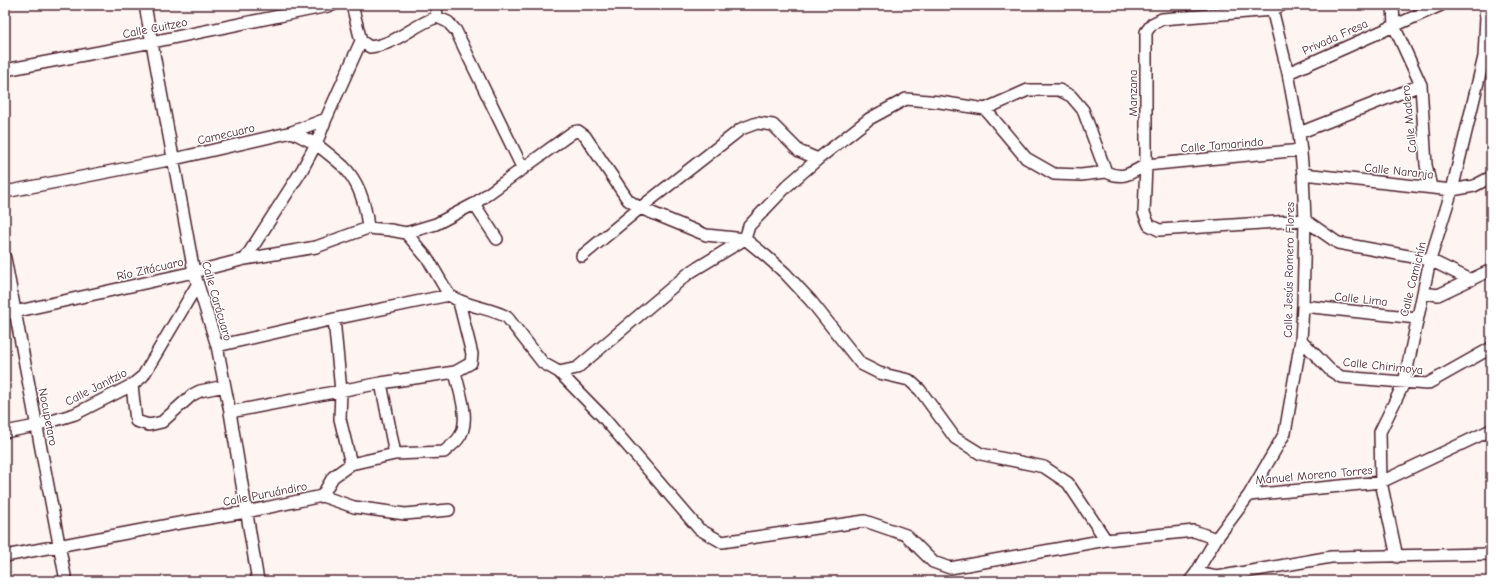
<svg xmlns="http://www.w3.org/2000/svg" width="1496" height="586" viewBox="0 0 1496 586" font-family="'Comic Neue',sans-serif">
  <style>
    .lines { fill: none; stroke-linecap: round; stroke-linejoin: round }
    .minor-casing { stroke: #4a1f2b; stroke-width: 14 }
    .minor { stroke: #fff; stroke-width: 11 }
    .labels { text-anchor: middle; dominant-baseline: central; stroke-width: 3; stroke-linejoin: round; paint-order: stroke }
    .street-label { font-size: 12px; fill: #4a1f2b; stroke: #fff }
  </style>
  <rect width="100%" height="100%" fill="#fef5f2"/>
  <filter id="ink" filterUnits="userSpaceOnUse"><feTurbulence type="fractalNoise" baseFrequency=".025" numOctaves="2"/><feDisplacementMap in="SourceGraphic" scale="8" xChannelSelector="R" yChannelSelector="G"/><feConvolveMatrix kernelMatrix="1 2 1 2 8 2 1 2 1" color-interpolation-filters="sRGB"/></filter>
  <g filter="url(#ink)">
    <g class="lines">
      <defs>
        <path id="minor" d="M145 5 194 272 217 346 230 412 258 581
          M352 5 361 41 370 47C398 44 411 26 437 17L448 22 456 31 523 169
          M436 5 437 17
          M1282 5 1272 10 1162 19 1152 24 1146 32V165L1144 213 1149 225 1159 230 1305 220 1338 243 1430 260 1471 280
          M1393 5 1394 26 1421 85 1426 165 1431 187
          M5 70 152 42 333 5
          M1288 73 1441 5
          M985 109 1026 158 1054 174 1081 175 1106 172
          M326 119 316 144C325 151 334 158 343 166 359 182 366 206 368 228
          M1299 133 1421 85
          M1303 174 1452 190 1474 186 1491 177
          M5 192 174 159 292 132 326 119 361 41
          M474 204 497 239
          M406 233 436 224 474 204 573 132 578 131 585 136 628 200 640 208 706 235 745 239 766 256 785 273 811 301 861 364 879 373 909 380 920 390 955 438 981 454 1044 467 1068 483 1106 540
          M582 256 640 208 741 129 757 123 773 125 799 151 818 159
          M5 258 66 581
          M245 259 302 170 316 144 292 132
          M1424 293 1438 295 1491 270
          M1303 306 1417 318
          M5 314 194 272 245 259 316 247 368 228 390 230 406 233 428 259 449 295
          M334 319 341 391 340 419 351 464
          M1301 340 1330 370 1341 377 1427 384 1491 348
          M217 346 334 319 449 295C466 307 488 307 507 317L543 363 559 372 577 368 689 273 745 239 749 226 787 186 818 159 869 119 906 99 940 102 985 109 1028 90H1059L1071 96 1083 110 1106 172C1123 180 1131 173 1146 165L1301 150
          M559 372 602 416 699 529 722 542 865 521 906 535 933 562 950 568 1106 540 1194 531 1216 539
          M381 383 395 454
          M132 385 136 421 149 425 162 422 192 395 200 391 225 386
          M230 412 381 383 455 372
          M5 432 36 426 75 414 132 385 143 376 197 285
          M1249 495 1381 482 1491 430
          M322 496 354 507 405 514 449 510
          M5 556 174 524 246 512 322 496 333 477 351 464 395 454 444 452C448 448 454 444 458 439 472 422 459 391 455 372L471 363 472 354 459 302
          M1397 557 1381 482 1380 432 1404 383 1430 260 1452 190 1484 57 1486 17 1484 5
          M1196 573 1217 577 1331 557 1491 554
          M1190 581 1196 573 1216 539 1249 495 1285 433 1301 340 1303 306 1305 220 1303 174 1299 133 1288 73 1271 5"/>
      </defs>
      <use href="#minor" class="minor-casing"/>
      <use href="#minor" class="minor"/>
    </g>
  </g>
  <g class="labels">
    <g class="street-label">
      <text transform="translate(155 28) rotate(-11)">Calle Cuitzeo</text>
      <text transform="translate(1335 37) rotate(-24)">Privada Fresa</text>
      <text transform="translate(1133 93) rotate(-90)">Manzana</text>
      <text transform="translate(1409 119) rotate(-96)">Calle Madero</text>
      <text transform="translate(226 134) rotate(-13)">Camecuaro</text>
      <text transform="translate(1222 145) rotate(-5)">Calle Tamarindo</text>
      <text transform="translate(1399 171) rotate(6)">Calle Naranja</text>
      <text transform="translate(150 269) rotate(-13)">Río Zitácuaro</text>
      <text transform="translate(1289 270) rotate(-89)">Calle Jesús Romero Flores</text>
      <text transform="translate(1413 279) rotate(-76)">Calle Camichín</text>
      <text transform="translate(1361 299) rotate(6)">Calle Lima</text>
      <text transform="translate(217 301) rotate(74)">Calle Carácuaro</text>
      <text transform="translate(1383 366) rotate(6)">Calle Chirimoya</text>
      <text transform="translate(96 387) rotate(-27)">Calle Janitzio</text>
      <text transform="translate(48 417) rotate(79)">Nocupetaro</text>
      <text transform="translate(1314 475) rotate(-5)">Manuel Moreno Torres</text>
      <text transform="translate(265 494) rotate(-11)">Calle Puruándiro</text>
    </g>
  </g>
  <rect width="1496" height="586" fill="none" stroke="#fff" stroke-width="20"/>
  <rect x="10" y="10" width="1476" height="566" fill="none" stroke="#4a1f2b" stroke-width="1.5" filter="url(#ink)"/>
</svg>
